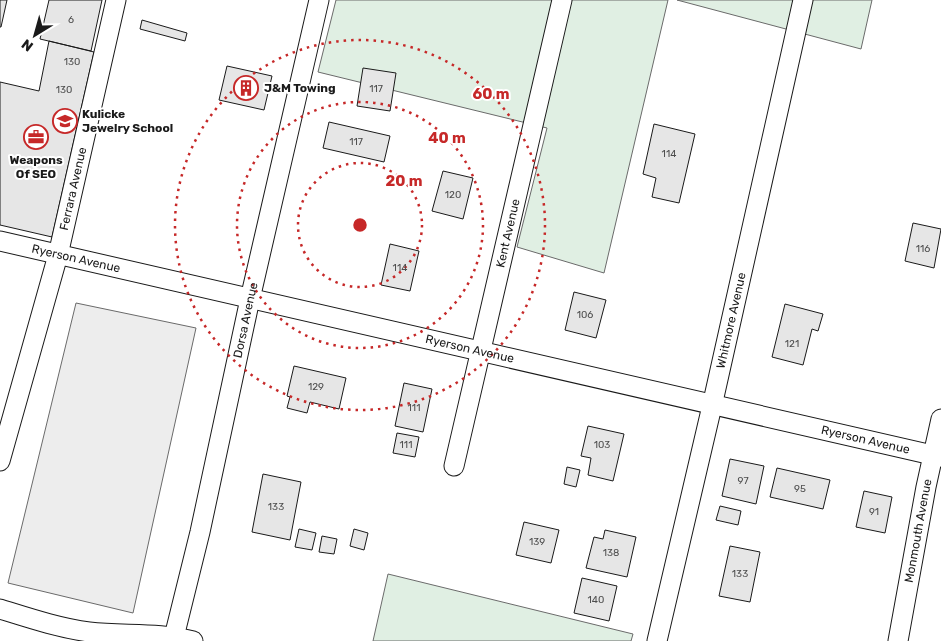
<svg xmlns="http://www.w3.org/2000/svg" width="941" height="641" viewBox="0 0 941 641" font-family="Rubik,sans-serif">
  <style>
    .green { fill: #e0efe3; stroke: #6a6a6a }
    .parking { fill: #ededed; stroke: #6a6a6a }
    .building { fill: #e6e6e6; stroke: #1a1a1a }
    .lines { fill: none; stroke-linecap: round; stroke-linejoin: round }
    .minor-casing { stroke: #1a1a1a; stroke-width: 21 }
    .minor { stroke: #fff; stroke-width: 19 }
    .ring { fill: none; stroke: #c62828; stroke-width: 2.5; stroke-dasharray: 2.5 5 }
    .labels { text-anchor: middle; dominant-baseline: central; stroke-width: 4; stroke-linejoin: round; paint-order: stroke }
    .number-label { font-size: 10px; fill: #4d4d4d }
    .poi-label { font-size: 12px; font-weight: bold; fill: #1a1a1a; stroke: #fff; text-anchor: start }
    .street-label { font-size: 12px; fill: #1a1a1a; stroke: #fff }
    .centre { fill: #c62828; stroke: #fff; stroke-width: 2.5 }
    .ring-label { font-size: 15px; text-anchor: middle; font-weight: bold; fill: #c62828; stroke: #fff; stroke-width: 4; stroke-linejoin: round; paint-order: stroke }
  </style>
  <rect width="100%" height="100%" fill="#fff"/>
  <path class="green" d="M336 0H668L604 273 517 247 547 128 318 72Z
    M677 0H872L861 49Z
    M388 574 633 634 631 641H373Z"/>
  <path class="parking" d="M76 303 196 328 133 613 8 583Z"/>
  <path class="building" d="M0 0H7L1 27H0Z
    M49 0H102L91 51 40 39Z
    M142 20 187 33 185 41 140 29Z
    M49 41 94 52 52 237 0 225V82L39 91Z
    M227 66 272 76 264 110 219 100Z
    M363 68 396 73 390 111 357 106Z
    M329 122 390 136 384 162 323 148Z
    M654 124 695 134 679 203 652 197 656 178 643 174Z
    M443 171 473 178 463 219 432 211Z
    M913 223 941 229 934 268 905 261Z
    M390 244 419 251 410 291 381 285Z
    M574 292 606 300 596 338 565 330Z
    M785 304 823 314 818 331 812 329 803 365 772 357Z
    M294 366 346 378 339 409 310 402 307 413 287 408 290 397 287 396Z
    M404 383 432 389 423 432 395 426Z
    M588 426 624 434 613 481 588 475 591 458 581 456Z
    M397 433 419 437 415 457 393 453Z
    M730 459 764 466 756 504 722 496Z
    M567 467 580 470 576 487 564 484Z
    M777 468 830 480 823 509 770 497Z
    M263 474 301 482 290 540 252 532Z
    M864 491 892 497 885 533 856 527Z
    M720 506 741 511 738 525 716 520Z
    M524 522 559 530 551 563 516 555Z
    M299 529 316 533 312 550 295 547Z
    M354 529 368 533 364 550 350 546Z
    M605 530 636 537 627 577 586 568 594 537 603 539Z
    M322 536 337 539 334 554 319 552Z
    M730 546 760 552 750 602 719 596Z
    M582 578 617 586 609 621 574 613Z"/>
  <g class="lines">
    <defs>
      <g id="minor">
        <path id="s1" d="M0 241 941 457"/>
        <path id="s2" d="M0 461 58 255 116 0"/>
        <path id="s3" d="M454 466 562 0"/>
        <path d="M0 609C29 618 59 628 89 632 124 636 158 632 193 641"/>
        <path id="s4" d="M173 641 200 532 250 299 319 0"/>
        <path id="s5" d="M657 641 712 406 803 0"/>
        <path id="s6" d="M898 641 926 487 941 419"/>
      </g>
    </defs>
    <use href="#minor" class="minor-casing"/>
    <use href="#minor" class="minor"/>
  </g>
  <g class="ring">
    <circle cx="360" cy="225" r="62"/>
    <circle cx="360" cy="225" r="123"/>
    <circle cx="360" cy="225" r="185"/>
  </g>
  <defs>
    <symbol id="building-ring" viewBox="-11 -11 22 22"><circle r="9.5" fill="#fff" stroke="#c62828" stroke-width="1.5"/><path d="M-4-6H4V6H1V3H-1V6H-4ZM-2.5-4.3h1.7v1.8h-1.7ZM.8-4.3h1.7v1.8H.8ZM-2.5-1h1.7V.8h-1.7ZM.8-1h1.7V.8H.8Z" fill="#c62828"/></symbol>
    <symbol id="school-ring" viewBox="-11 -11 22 22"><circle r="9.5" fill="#fff" stroke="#c62828" stroke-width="1.5"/><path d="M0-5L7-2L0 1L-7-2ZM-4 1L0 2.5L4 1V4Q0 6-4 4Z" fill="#c62828"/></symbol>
    <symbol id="office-ring" viewBox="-11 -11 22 22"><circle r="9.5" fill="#fff" stroke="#c62828" stroke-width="1.5"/><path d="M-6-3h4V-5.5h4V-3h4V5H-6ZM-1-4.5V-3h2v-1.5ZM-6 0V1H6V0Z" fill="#c62828"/></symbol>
  </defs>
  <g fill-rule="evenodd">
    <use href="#building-ring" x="232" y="74" width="28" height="28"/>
    <use href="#school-ring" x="51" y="107" width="28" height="28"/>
    <use href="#office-ring" x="22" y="123" width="28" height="28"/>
  </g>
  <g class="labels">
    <g class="number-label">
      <text x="71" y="20">6</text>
      <text x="72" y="62">130</text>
      <text x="376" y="89">117</text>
      <text x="64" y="90">130</text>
      <text x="356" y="142">117</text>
      <text x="669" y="154">114</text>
      <text x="453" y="195">120</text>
      <text x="923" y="249">116</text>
      <text x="400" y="268">114</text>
      <text x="585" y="315">106</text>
      <text x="792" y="344">121</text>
      <text x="316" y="387">129</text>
      <text x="414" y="408">111</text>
      <text x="406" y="445">111</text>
      <text x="602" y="445">103</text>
      <text x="743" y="481">97</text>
      <text x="800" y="489">95</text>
      <text x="276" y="507">133</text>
      <text x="874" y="512">91</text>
      <text x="537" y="542">139</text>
      <text x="611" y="553">138</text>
      <text x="740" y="574">133</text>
      <text x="596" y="600">140</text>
    </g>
    <g class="poi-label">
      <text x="264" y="88">J&amp;M Towing</text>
      <text x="82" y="114">Kulicke<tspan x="82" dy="14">Jewelry School</tspan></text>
      <text x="36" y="160" text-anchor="middle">Weapons<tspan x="36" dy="14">Of SEO</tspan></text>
    </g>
    <g class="street-label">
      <text stroke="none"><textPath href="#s2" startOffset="282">Ferrara Avenue</textPath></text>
      <text stroke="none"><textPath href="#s3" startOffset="239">Kent Avenue</textPath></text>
      <text stroke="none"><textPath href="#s1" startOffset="78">Ryerson Avenue</textPath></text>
      <text stroke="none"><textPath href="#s4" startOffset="329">Dorsa Avenue</textPath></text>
      <text stroke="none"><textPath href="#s5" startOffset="329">Whitmore Avenue</textPath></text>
      <text stroke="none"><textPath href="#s1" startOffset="482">Ryerson Avenue</textPath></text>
      <text stroke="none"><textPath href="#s1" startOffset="888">Ryerson Avenue</textPath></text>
      <text stroke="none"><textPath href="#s6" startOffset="112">Monmouth Avenue</textPath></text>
    </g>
  </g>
  <circle cx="360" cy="225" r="8" class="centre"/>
  <g class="ring-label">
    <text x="491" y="99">60 m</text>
    <text x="447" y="143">40 m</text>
    <text x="404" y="186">20 m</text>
  </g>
  <g transform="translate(35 35) rotate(217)" stroke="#ffffff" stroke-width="4" paint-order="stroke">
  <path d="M0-4L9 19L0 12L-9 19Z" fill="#1a1a1a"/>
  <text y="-8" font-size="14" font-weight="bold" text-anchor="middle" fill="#1a1a1a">N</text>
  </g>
</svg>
